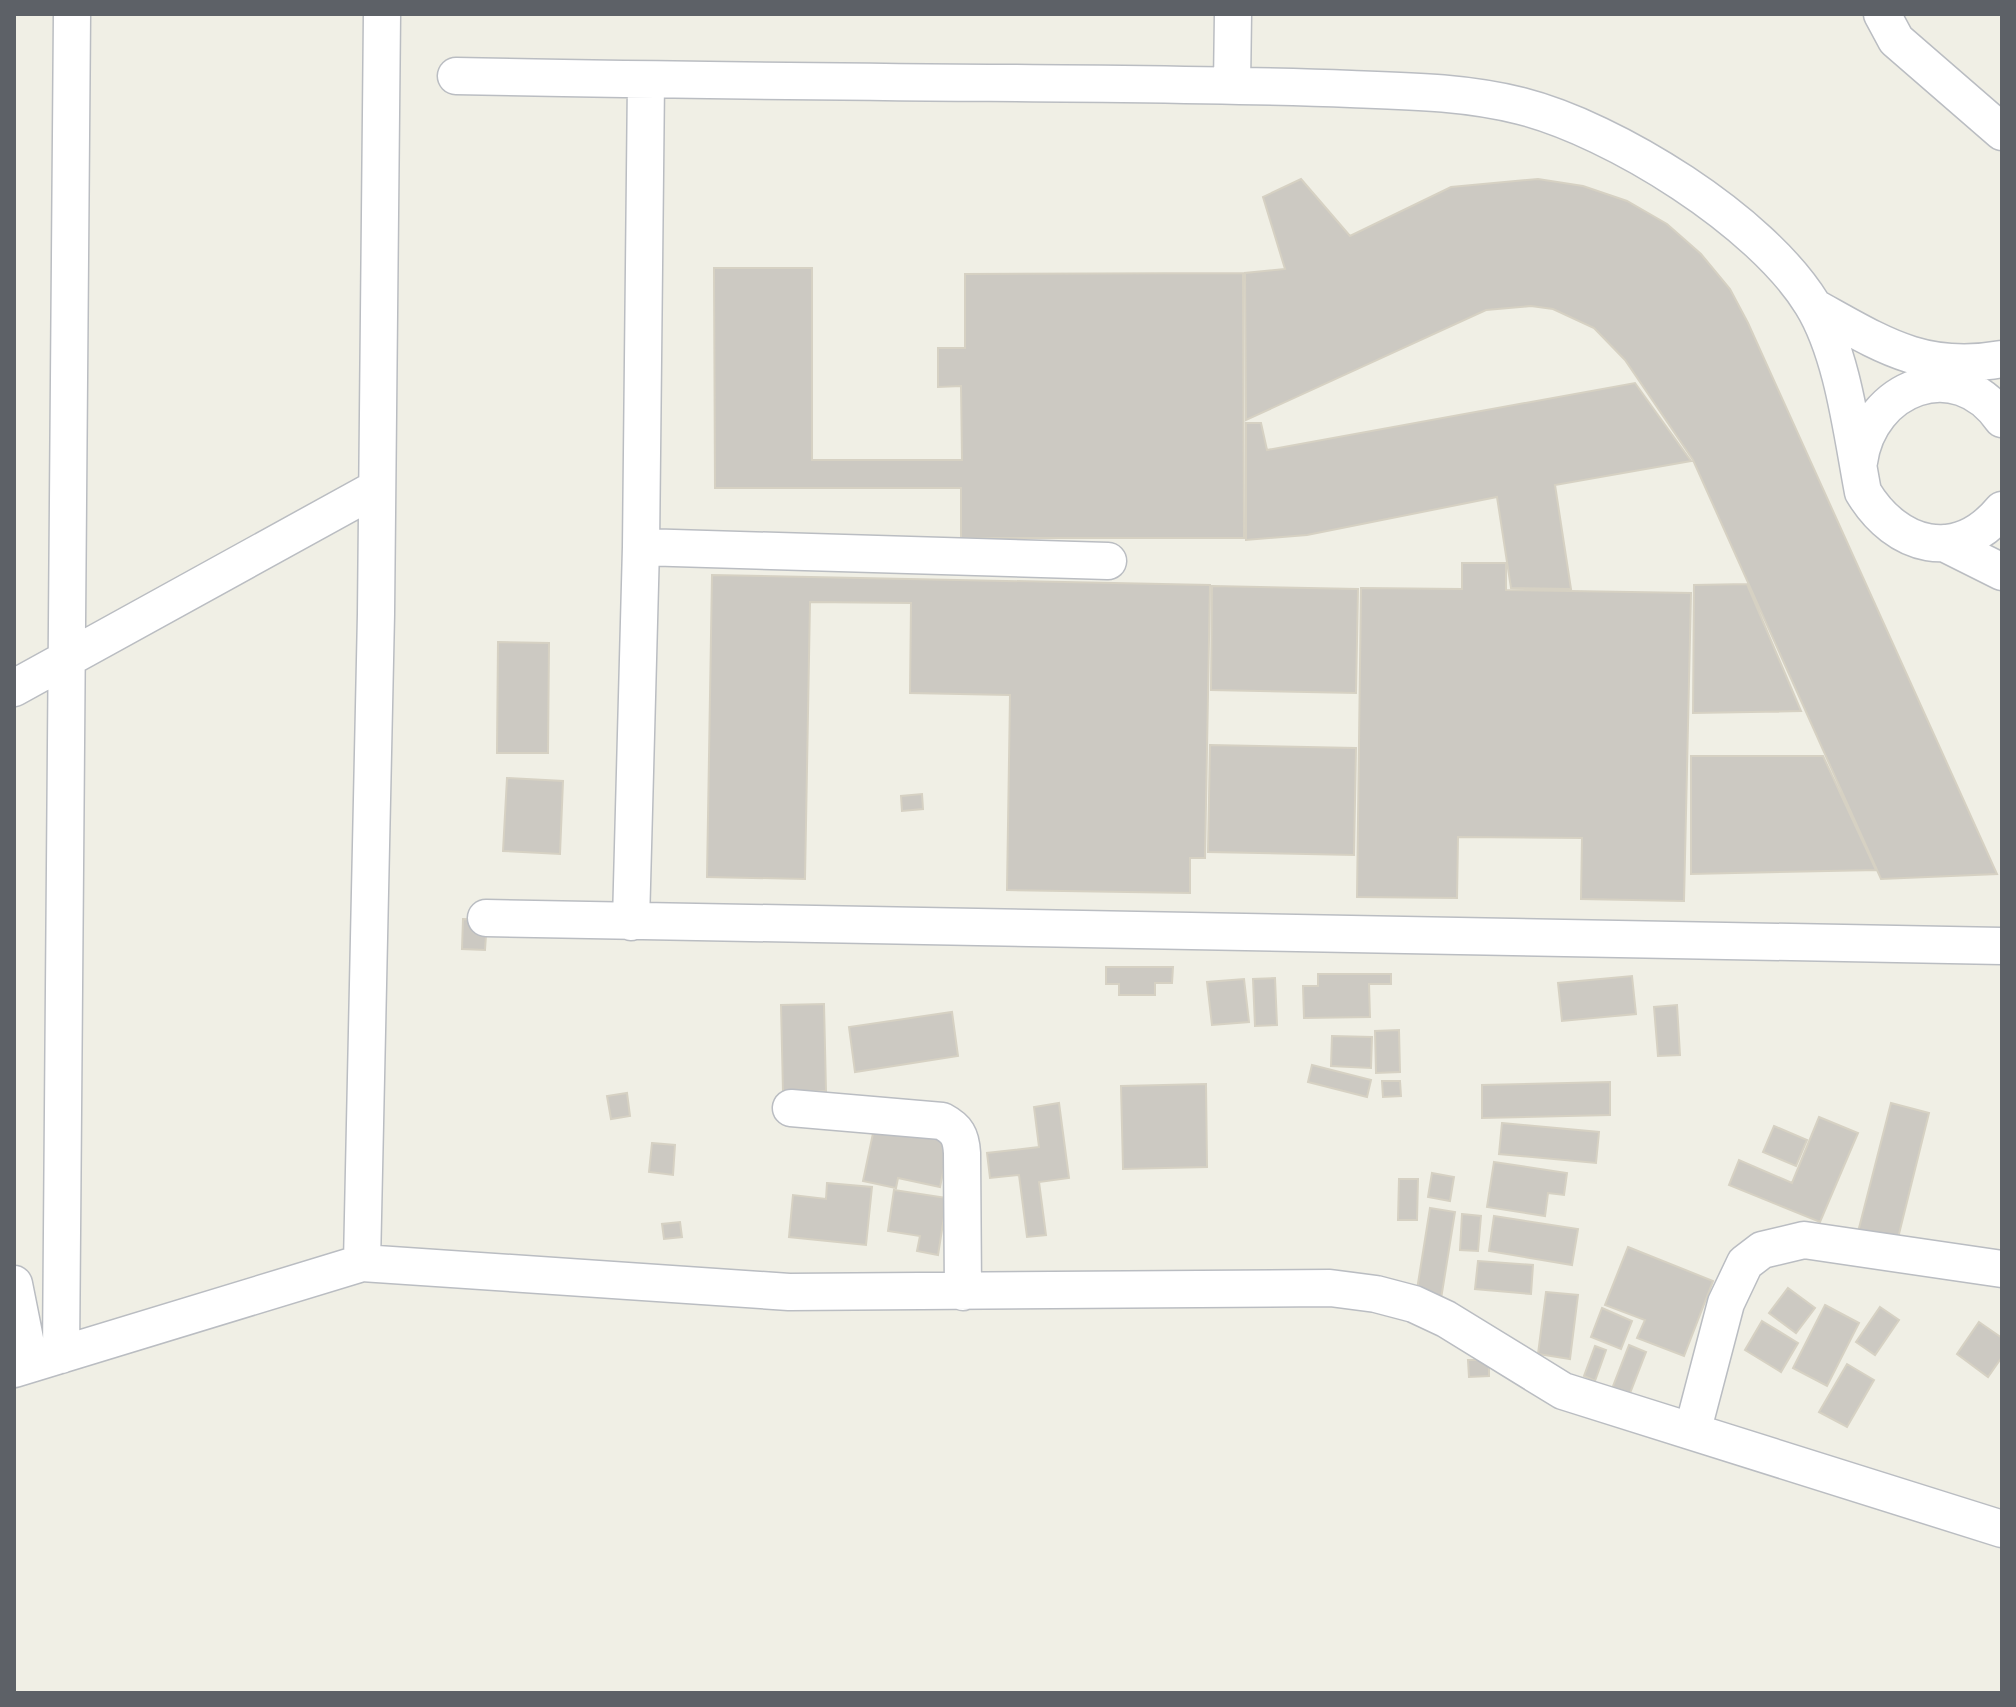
<svg xmlns="http://www.w3.org/2000/svg" width="2016" height="1707" viewBox="0 0 2016 1707" font-family="Mulish,sans-serif">
  <style>
    .building { fill: #ccc9c2; stroke: #d6d1c3; stroke-width: 2 }
    .lines { fill: none; stroke-linecap: round; stroke-linejoin: round }
    .minor-casing { stroke: #babdc2; stroke-width: 39 }
    .minor { stroke: #fff; stroke-width: 36 }
  </style>
  <rect width="100%" height="100%" fill="#f0efe5"/>
  <path class="building" d="M1301 179 1350 236 1451 187 1538 179 1583 186 1627 201 1667 224 1701 254 1730 289 1748 323 1997 874 1881 879 1693 460 1625 360 1594 328 1553 309 1531 306 1486 310 1246 420 1245 273 1285 269 1263 197Z
    M714 268H812V460H962L961 386 938 387V348H965V274L1243 273 1244 538H961V488H715Z
    M1635 383 1691 461 1555 485 1571 589 1511 588 1497 497 1307 535 1246 540V423H1261L1267 450Z
    M1462 563H1506V590L1691 593 1684 901 1581 899 1582 838 1458 837 1457 898 1357 897 1361 588 1462 589Z
    M712 575 1210 585 1205 858H1190V893L1007 890 1010 695 910 693 911 603 810 602 805 879 707 877Z
    M1747 584 1801 711 1693 713 1694 585Z
    M1212 586 1358 589 1356 693 1211 690Z
    M498 642 549 643 548 753H497Z
    M1210 745 1356 748 1354 855 1208 852Z
    M1691 756H1823L1876 870 1691 874Z
    M507 778 563 781 560 854 503 851Z
    M922 794 923 809 902 811 901 796Z
    M463 919 487 920 485 950 462 949Z
    M1106 967H1173L1172 983H1155V995H1119V984H1106Z
    M1318 974H1391V984H1369L1370 1017 1304 1018 1303 986H1318Z
    M1632 976 1636 1014 1562 1021 1558 983Z
    M1275 978 1277 1025 1255 1026 1253 979Z
    M1244 979 1249 1022 1212 1025 1207 982Z
    M824 1004 826 1091 783 1092 781 1005Z
    M1677 1005 1680 1055 1658 1056 1654 1007Z
    M952 1012 958 1056 855 1072 849 1027Z
    M1399 1030 1400 1072 1376 1073 1375 1031Z
    M1332 1036 1372 1037 1371 1068 1331 1066Z
    M1312 1065 1371 1080 1367 1097 1308 1082Z
    M1382 1081H1400L1401 1096 1383 1097Z
    M1610 1082V1115L1482 1118V1085Z
    M1206 1084 1207 1167 1123 1169 1121 1086Z
    M627 1093 630 1116 611 1119 607 1096Z
    M1059 1103 1069 1178 1039 1182 1046 1235 1027 1237 1019 1175 990 1178 987 1153 1039 1147 1034 1107Z
    M1891 1103 1929 1113 1897 1242 1858 1232Z
    M1819 1117 1858 1133 1820 1222 1729 1185 1739 1160 1792 1183Z
    M876 1119 951 1135 940 1187 898 1178 896 1188 863 1181Z
    M1502 1123 1599 1132 1596 1163 1499 1154Z
    M1774 1126 1807 1140 1796 1166 1763 1152Z
    M652 1143 675 1145 673 1175 649 1172Z
    M1494 1162 1567 1173 1564 1195 1548 1193 1545 1216 1487 1207Z
    M1432 1173 1454 1177 1450 1201 1428 1197Z
    M1399 1179H1418L1417 1220H1398Z
    M827 1183 872 1187 866 1245 789 1237 793 1195 826 1199Z
    M894 1190 947 1198 938 1255 917 1251 920 1236 888 1231Z
    M1430 1208 1455 1212 1441 1299 1416 1296Z
    M1462 1214 1481 1216 1478 1251 1460 1250Z
    M1494 1216 1578 1229 1572 1265 1489 1251Z
    M680 1222 682 1237 664 1239 662 1224Z
    M1628 1247 1713 1281 1684 1356 1637 1338 1645 1320 1605 1305Z
    M1478 1261 1533 1265 1531 1294 1475 1289Z
    M1788 1288 1815 1308 1796 1333 1769 1313Z
    M1546 1292 1578 1295 1570 1359 1538 1354Z
    M1825 1305 1859 1323 1827 1386 1793 1368Z
    M1880 1307 1899 1320 1875 1355 1856 1342Z
    M1602 1308 1632 1321 1621 1349 1591 1337Z
    M1762 1321 1798 1343 1781 1372 1745 1350Z
    M1979 1322 2002 1338V1357L1988 1377 1957 1354Z
    M1629 1345 1646 1352 1627 1401 1610 1394Z
    M1595 1346 1606 1350 1595 1381 1584 1376Z
    M1468 1360H1489V1376L1469 1377Z
    M1847 1364 1874 1380 1847 1427 1819 1412Z"/>
  <g class="lines">
    <defs>
      <path id="minor" d="M1882 14 1896 40 2002 132
        M456 76C678 81 901 82 1123 84 1199 85 1275 86 1351 89 1408 91 1466 92 1521 106 1615 130 1761 221 1812 304 1843 354 1852 435 1863 492 1897 548 1957 564 2002 510
        M1232 85 1233 14
        M1814 307C1881 344 1923 373 2002 359
        M1859 462C1869 387 1956 353 2002 419
        M1944 543 2002 572
        M641 547 1108 561
        M14 688 377 488
        M486 918 2002 946
        M631 922 641 547 646 80
        M791 1108 942 1121C957 1129 961 1136 962 1153L963 1292
        M362 1263 376 614 382 14
        M14 1284 30 1364
        M61 1355 72 14
        M14 1369 362 1263 789 1292 1330 1288 1376 1294 1414 1304 1446 1319 1563 1391 2002 1529
        M1693 1429 1726 1303 1745 1263 1762 1250 1804 1240 2002 1269"/>
    </defs>
    <use href="#minor" class="minor-casing"/>
    <use href="#minor" class="minor"/>
  </g>
  <rect width="2016" height="1707" fill="none" stroke="#5d6167" stroke-width="32"/>
</svg>
